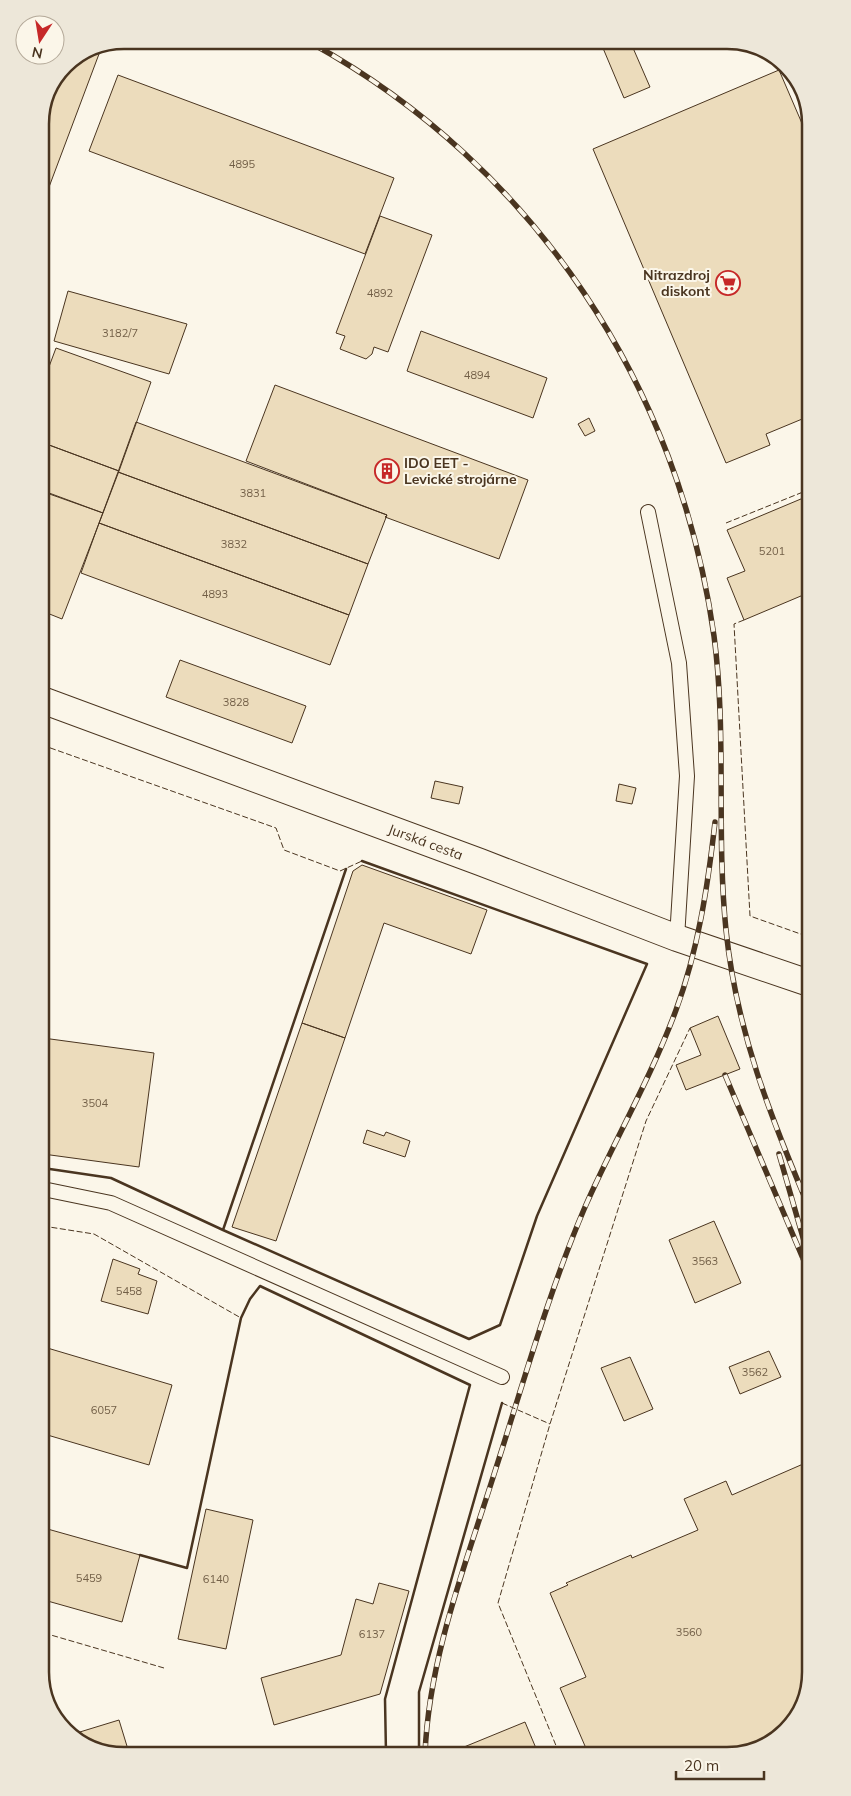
<svg xmlns="http://www.w3.org/2000/svg" width="851" height="1796" viewBox="0 0 851 1796" font-family="Mulish,sans-serif">
  <style>
    .building { fill: #ecdcbc; stroke: #4a3520 }
    .lines { fill: none; stroke-linecap: round; stroke-linejoin: round }
    .lane-casing { stroke: #4a3520; stroke-width: 16 }
    .street-casing { stroke: #4a3520; stroke-width: 28 }
    .lane { stroke: #fbf6e9; stroke-width: 14 }
    .street { stroke: #fbf6e9; stroke-width: 26 }
    .rail-casing { stroke: #4a3520; stroke-width: 5.5 }
    .rail { stroke: #fbf6e9; stroke-width: 4; stroke-dasharray: 11; stroke-linecap: butt }
    .fence { stroke: #4a3520; stroke-width: 1; stroke-dasharray: 6 2.5; stroke-linecap: butt }
    .wall { stroke: #4a3520; stroke-width: 2.5 }
    .labels { text-anchor: middle; dominant-baseline: central; stroke-width: 4; stroke-linejoin: round; paint-order: stroke }
    .number-label { font-size: 11px; fill: #725f47 }
    .poi-label { font-size: 14px; font-weight: bold; fill: #4a3520; stroke: #fbf6e9; text-anchor: end }
    .street-label { font-size: 14px; fill: #4a3520; stroke: #fbf6e9 }
    .rim { fill: none; stroke: #4a3520; stroke-width: 2.5 }
  </style>
  <rect width="100%" height="100%" fill="#fbf6e9"/>
  <path class="building" d="M600 41H630L650 87 624 98Z
    M92 46H102L40 211V119L65 64Z
    M779 70 807 135V417L766 434 770 445 726 463 593 149Z
    M118 75 394 178 365 254 89 151Z
    M380 216 432 235 388 352 374 347 372 354 366 359 340 349 345 336 336 333Z
    M68 291 187 324 169 374 54 341Z
    M421 331 547 378 533 418 407 371Z
    M56 348 151 382 119 471 41 442V388Z
    M275 385 528 480 499 559 385 517 387 515 246 461Z
    M589 418 595 431 585 436 578 424Z
    M136 422 387 515 368 564 118 472Z
    M41 442 119 471 103 513 41 490Z
    M118 472 368 564 349 615 99 523Z
    M41 491 103 513 62 619 42 611Z
    M808 496V593L744 620 727 578 745 571 727 530Z
    M99 523 349 615 330 665 81 573Z
    M180 660 306 706 292 743 166 697Z
    M435 781 463 787 459 804 431 798Z
    M619 784 636 788 632 804 616 801Z
    M362 865 487 910 471 954 384 923 345 1038 302 1023 353 871Z
    M718 1016 740 1069 686 1090 676 1065 701 1055 690 1028Z
    M302 1023 345 1038 276 1241 232 1227Z
    M43 1038 154 1053 139 1167 43 1154Z
    M367 1130 384 1136 386 1132 410 1141 405 1157 363 1143Z
    M714 1221 741 1283 695 1303 669 1240Z
    M113 1259 140 1269 138 1274 157 1281 148 1314 101 1301Z
    M44 1347 172 1385 149 1465 44 1434Z
    M769 1351 781 1377 740 1394 729 1367Z
    M630 1357 653 1409 624 1421 601 1368Z
    M810 1461 811 1672 797 1719 754 1751 626 1752 625 1750 619 1752 588 1753 560 1688 586 1677 550 1593 568 1585 566 1583 631 1555 632 1558 698 1530 684 1499 726 1481 732 1495Z
    M206 1509 253 1520 226 1649 178 1639Z
    M44 1528 140 1555 122 1622 44 1600Z
    M379 1583 409 1591 380 1694 274 1725 261 1678 341 1655 356 1599 373 1604Z
    M119 1720 130 1756H118L73 1738 70 1735Z
    M525 1722 538 1753H466L464 1747Z"/>
  <g class="lines">
    <defs>
      <path id="lane" d="M648 512 679 663 687 776 677 938
        M43 1189 111 1203 502 1377"/>
      <g id="street">
        <path id="s1" d="M42 700 480 862 677 938 809 983"/>
      </g>
    </defs>
    <use href="#lane" class="lane-casing"/>
    <use href="#street" class="street-casing"/>
    <use href="#lane" class="lane"/>
    <use href="#street" class="street"/>
    <defs>
      <path id="rail" d="M313 44C535 167 679 386 714 636 727 733 716 832 726 930 736 1030 771 1118 810 1210
        M725 1075 810 1275
        M779 1154 808 1255
        M425 1754C429 1655 467 1561 496 1468 524 1381 549 1291 585 1207 614 1141 651 1078 676 1010 698 951 708 885 715 822"/>
    </defs>
    <use href="#rail" class="rail-casing"/>
    <use href="#rail" class="rail"/>
    <path class="fence" d="M726 523 808 490
      M744 620 734 624 750 916 809 937
      M42 745 276 828 284 850 340 871 362 861
      M43 1226 94 1234 241 1318
      M502 1403 550 1424
      M44 1633 164 1668
      M559 1753 498 1603 550 1424 646 1121 690 1028"/>
    <path class="wall" d="M346 869 223 1230 469 1339 500 1325 537 1216 647 964 362 861
      M43 1168 111 1178 223 1230
      M140 1555 187 1568 241 1318 250 1299 260 1286 470 1385 385 1699 386 1754
      M419 1754V1692L502 1403"/>
  </g>
  <defs>
    <symbol id="supermarket-ring" viewBox="-11 -11 22 22"><circle r="9.5" fill="#fbf6e9" stroke="#c62828" stroke-width="1.5"/><path d="M-6-5.5h2.5l.6 2H6L4.5 2H-2.5L-4.4-4H-6ZM-1.5 3.2a1.3 1.3 0 1 0 .1 0ZM3 3.2a1.3 1.3 0 1 0 .1 0Z" fill="#c62828"/></symbol>
    <symbol id="building-ring" viewBox="-11 -11 22 22"><circle r="9.5" fill="#fbf6e9" stroke="#c62828" stroke-width="1.5"/><path d="M-4-6H4V6H1V3H-1V6H-4ZM-2.5-4.3h1.7v1.8h-1.7ZM.8-4.3h1.7v1.8H.8ZM-2.5-1h1.7V.8h-1.7ZM.8-1h1.7V.8H.8Z" fill="#c62828"/></symbol>
  </defs>
  <g fill-rule="evenodd">
    <use href="#supermarket-ring" x="714" y="269" width="28" height="28"/>
    <use href="#building-ring" x="373" y="457" width="28" height="28"/>
  </g>
  <g class="labels">
    <g class="number-label">
      <text x="242" y="164">4895</text>
      <text x="380" y="293">4892</text>
      <text x="120" y="333">3182/7</text>
      <text x="477" y="375">4894</text>
      <text x="253" y="493">3831</text>
      <text x="234" y="544">3832</text>
      <text x="772" y="551">5201</text>
      <text x="215" y="594">4893</text>
      <text x="236" y="702">3828</text>
      <text x="95" y="1103">3504</text>
      <text x="705" y="1261">3563</text>
      <text x="129" y="1291">5458</text>
      <text x="755" y="1372">3562</text>
      <text x="104" y="1410">6057</text>
      <text x="89" y="1578">5459</text>
      <text x="216" y="1579">6140</text>
      <text x="689" y="1632">3560</text>
      <text x="372" y="1634">6137</text>
    </g>
    <g class="poi-label">
      <text x="710" y="275">Nitrazdroj<tspan x="710" dy="16">diskont</tspan></text>
      <text x="404" y="463" text-anchor="start">IDO EET -<tspan x="404" dy="16">Levické strojárne</tspan></text>
    </g>
    <g class="street-label">
      <text stroke="none"><textPath href="#s1" startOffset="409">Jurská cesta</textPath></text>
    </g>
  </g>
  <path d="M0 0H851V1796H0ZM124 49H727A75 75 0 0 1 802 124V1672A75 75 0 0 1 727 1747H124A75 75 0 0 1 49 1672V124A75 75 0 0 1 124 49Z" fill="#ede7d9" fill-rule="evenodd"/>
  <path class="rim" d="M124 49H727A75 75 0 0 1 802 124V1672A75 75 0 0 1 727 1747H124A75 75 0 0 1 49 1672V124A75 75 0 0 1 124 49Z"/>
  <g transform="translate(40 40) rotate(192)"><circle r="24" fill="#fbf6e9" stroke="#b4a999"/>
  <path d="M0-4L9 19L0 12L-9 19Z" fill="#c62828"/>
  <text y="-8" font-size="14" font-weight="bold" text-anchor="middle" fill="#4a3520">N</text>
  </g>
  <path d="M676 1771v8h88v-8" fill="none" stroke="#4a3520" stroke-width="2.5"/>
  <text x="684" y="1771" font-size="15" fill="#4a3520" stroke="#fbf6e9" stroke-width="4" paint-order="stroke">20 m</text>
</svg>
